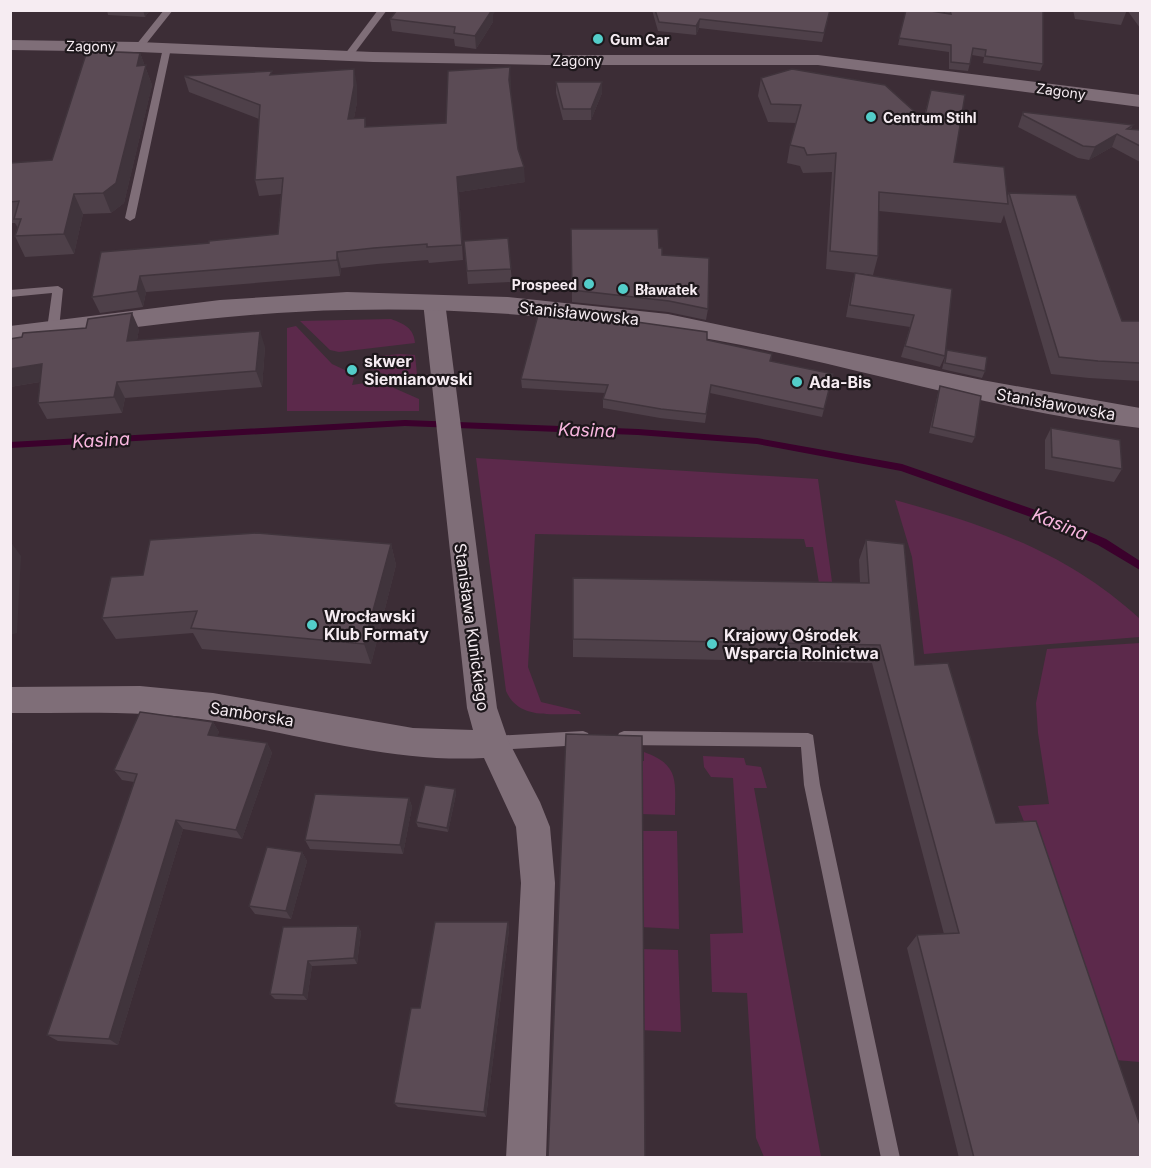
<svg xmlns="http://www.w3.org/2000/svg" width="1151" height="1168" viewBox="0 0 1151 1168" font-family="Inter,sans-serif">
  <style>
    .green { fill: #5c294b }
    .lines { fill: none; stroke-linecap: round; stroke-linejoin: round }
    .stream { fill: #3b012c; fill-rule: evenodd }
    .lane { fill: #7f6e78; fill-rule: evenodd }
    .street { fill: #7f6e78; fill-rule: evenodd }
    .secondary { fill: #7f6e78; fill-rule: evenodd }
    .wall { fill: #4e4049 }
    .shaded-wall { fill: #40343c }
    .building { fill: #5b4b55; stroke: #40343c; stroke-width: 1.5 }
    .poi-dot { fill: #53cdc9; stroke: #1e181c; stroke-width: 2 }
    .labels { text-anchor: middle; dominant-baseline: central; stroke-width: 4.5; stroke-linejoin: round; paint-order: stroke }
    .far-poi-label { font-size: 14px; font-weight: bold; fill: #f6ecf2; stroke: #1e181c; text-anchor: start }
    .far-street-label { font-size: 14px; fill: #f6ecf2; stroke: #1e181c }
    .street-label { font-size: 16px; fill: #f6ecf2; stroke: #1e181c }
    .poi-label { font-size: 16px; font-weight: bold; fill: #f6ecf2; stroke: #1e181c; text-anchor: start }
    .water-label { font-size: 18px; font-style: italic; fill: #f8b6df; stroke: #1e181c }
  </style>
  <rect width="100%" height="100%" fill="#3c2d36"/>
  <path class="green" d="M391 319C404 324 414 328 415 343L339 352 330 350 300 321Z
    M296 326 332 364 347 371 346 375 354 378 352 385 378 381 419 399V411H287V328Z
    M400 354 415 355 418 384 413 387 363 365V360L368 357Z
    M476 458 818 479 833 589H820L813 547H806L804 539 535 534 528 667 541 702 579 711 581 714C553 713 519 721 506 691Z
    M895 500C989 526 1067 552 1140 619V637L924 654 912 557Z
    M1140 643V1062L1115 1060 1018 806 1049 804 1038 733 1036 703 1047 649Z
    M644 752C680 765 675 781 675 815L639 814V761H644Z
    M703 756 744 758 746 765 761 767 767 788H754L821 1157H764L756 1138 747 993 712 992 710 934 743 933 733 778 711 777 704 767Z
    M639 831H677L679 929 640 927Z
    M640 949 678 950 681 1032 640 1030Z"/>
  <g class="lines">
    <path class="stream" d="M405 420 638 429 757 438 902 464 1050 515 1106 539 1140 561V570L1098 545 1042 521 901 471 757 444 638 435 405 426 10 448V442Z"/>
    <path class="lane" d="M164 10H173L142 49H136V45Z
      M378 10H387L351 58H345V54Z
      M167 45 171 48 135 218 130 221 125 218 163 48Z
      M58 286 63 289 59 329 53 333 47 329 52 293 10 297V290Z
      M583 731 588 733 590 738 588 743 583 745 493 750 488 748 486 743 488 738 493 736Z
      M624 731 808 733 813 735 820 785 900 1158H881L804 785 801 747 624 745 619 743 617 738 619 733Z"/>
    <path class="street" d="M10 40 139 42 373 52 547 55H818L1140 95V107L818 65H547L373 62 139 52 10 50Z
      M434 295 442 297 445 302 497 708 508 740 540 802 550 827 555 883 546 1158H506L521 883 516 827 484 758C394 763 303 735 215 721 147 710 79 713 10 713V687L140 686 213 693 413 728 473 730 467 708 423 302 426 297Z"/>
    <path class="secondary" d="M347 292 508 297 668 314 982 380 1140 408V428C981 410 826 356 668 332 562 316 454 307 347 310 235 312 122 329 10 344V326L220 300Z"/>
  </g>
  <path class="wall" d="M107 10H150L145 17 108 15Z
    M652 10H830L822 42 699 28 696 35 658 31Z
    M906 10 945 13 944 10H1043V64L1040 71 983 63 984 57 972 55 968 71 949 69V52L898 45Z
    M1073 10H1127L1121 25 1075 19Z
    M1127 10H1140V28Z
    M493 15V22L476 49 455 46 454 39 392 31 390 19Z
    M140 53 152 85 124 203 111 213 83 214 74 254 25 257 15 236 18 228 15 223H10V163L52 160Z
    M273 75 357 85V102L354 118H365L366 127 446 123 511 83 510 91 518 149 525 182 459 192 463 260 429 263 428 260 377 264 341 268 340 276 146 292 143 307 100 313 92 297 209 243 278 234 281 194 259 196 255 180 259 119 189 92 184 76Z
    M761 78 923 120 931 90 954 162 1007 197 1009 193 1122 321H1140V381L1089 378 1051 374 1004 215 1001 223 879 211 878 256 873 275 826 269 832 172 803 173 800 166 787 163 790 145 796 123 768 122 758 96Z
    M556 82 602 93 591 120H563L556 93Z
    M1023 112 1133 125 1131 129 1140 130V162L1112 147 1089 160 1078 158 1018 127Z
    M571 229 659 248 662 255 708 309 706 320 668 312 572 302Z
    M508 238 512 282 468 284 464 241Z
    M855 273 952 289 945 356 940 367 901 357 910 327 846 317 852 285Z
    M139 329 137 340 265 347 262 387 125 398 122 413 47 419 38 403 40 382 10 387V339L22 337Z
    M707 340 772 354 771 361 833 374 822 417 710 393 705 423 660 418 603 408V399L605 393 522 388 521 379Z
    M947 350 985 371 982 378 942 369Z
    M940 386 975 437 972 443 929 433 938 393Z
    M1051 428 1122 469 1114 482 1045 469V440Z
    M866 540 915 665 996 823 1140 1158H959L907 948 917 935 944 934 872 663 573 657V578L860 583 859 560Z
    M391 544 396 565 371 664 202 649 193 633 116 639 102 618 143 575Z
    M213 722 219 732 217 736 267 743 272 753 242 839 183 829 118 1045 58 1041 47 1035 134 782 122 780 114 770Z
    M455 789 456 794 448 832 418 827 416 822Z
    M409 798 412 807 403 854 310 849 305 840Z
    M302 852 307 861 291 919 255 914 249 906Z
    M508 922 509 930 486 1117 398 1107 394 1103 420 1008Z
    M358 926 361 932 357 964 312 966 307 1000 275 999 270 994 283 927Z"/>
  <path class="shaded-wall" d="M143 10H150L145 17Z
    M487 10H496L493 15V22L476 49 475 36Z
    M700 19 699 28 696 35V26Z
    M140 53 152 85 124 203 111 213 103 193Z
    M510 67 511 83 510 96 509 80Z
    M354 69 357 85V102L351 134 348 119Z
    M602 82V93L591 120V109Z
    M1117 134 1112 147 1089 160 1095 147Z
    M524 167 525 182 459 192 463 260 457 177Z
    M74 194 83 214 74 254 64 234Z
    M337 252 341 268 340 276 337 260Z
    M140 276 146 292 143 307 137 291Z
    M132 313 139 329 134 357 127 341Z
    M260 331 265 347 262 387 256 371Z
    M42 364 51 380 10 387V369Z
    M117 382 125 398 122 413 114 397Z
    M10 541 21 556 17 633 10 635Z
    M391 544 396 565 371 664 364 644Z
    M213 722 219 732 214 745 208 735Z
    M10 738 13 741 10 750Z
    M267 743 272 753 242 839 236 830Z
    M455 789 456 794 448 832 447 828Z
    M409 798 412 807 403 854 400 845Z
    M176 820 183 829 118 1045 109 1039Z
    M302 852 307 861 291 919 286 911Z
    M508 922 509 930 486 1117 484 1112Z
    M358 926 361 932 357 964 354 958Z
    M308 961 312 966 307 1000 303 995Z"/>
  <path class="building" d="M397 10H492L475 36 454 33 455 27 390 19Z
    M655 10H830L824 33 700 19 696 26 659 22Z
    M906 10H924L951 14 950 10H1043V64L985 56 986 50 973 48 970 64 951 62V45L899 38Z
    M87 51 140 53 137 66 146 65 116 183 103 193 74 194 64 234 15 236 21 219H14L19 201 10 202V163L52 160Z
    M510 67 509 80 518 149 524 167 457 177 462 245 427 247V244L374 248 337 252V260L140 276 137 291 92 297 101 252 209 243V241L278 234 283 178 255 180 260 105 184 76 272 71 270 75 354 69V86L348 119 365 118V127L446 123 448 71Z
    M792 69 885 85 924 120 931 90 965 95 954 162 1004 167 1008 204 879 192 878 256 830 251 836 153 807 155 804 148 790 145 801 105 771 104 761 78Z
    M556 82H602L591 109H563Z
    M1023 112 1133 125 1127 129 1140 130V146L1117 134 1095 147 1083 146 1023 115Z
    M1009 193 1076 195 1122 321H1140V363L1098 361 1059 357Z
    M571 229H658L659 248H662V255L709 258 708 309 669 301 572 290Z
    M508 238 511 269 467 271 464 241Z
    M855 273 952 289 945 356 905 346 914 315 850 305Z
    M132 313 127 341 260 331 256 371 117 382 114 397 38 403 42 364 10 369V339L22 337 23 333 86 328 88 319Z
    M573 313 707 332V340L772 354 770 361 833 374 824 409 711 385 706 414 661 409 603 399 608 385 521 379 538 315 573 319Z
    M947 350 987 357 985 371 945 363Z
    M940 386 981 396 975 437 932 427Z
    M1051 428 1120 440 1122 469 1052 457Z
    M257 533 391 544 364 644 191 628 197 611 102 618 111 577 143 575 150 540Z
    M866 540 904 544 915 665 948 663 996 823 1036 821 1140 1125V1158H974L917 935 959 933 880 645 573 639V578L869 583Z
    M140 712 213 722 208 735 267 743 236 830 176 820 109 1039 47 1035 137 774 114 770Z
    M566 734 642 736 645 1158H548Z
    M425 785 455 789 447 828 416 822Z
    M315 794 409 798 400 845 305 840Z
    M267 847 302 852 286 911 249 906Z
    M435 922H508L484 1112 394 1103 411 1008H420Z
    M358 926 354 958 308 961 303 995 270 994 283 927Z"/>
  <g class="poi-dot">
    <circle cx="598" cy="39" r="6"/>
    <circle cx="871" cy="117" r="6"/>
    <circle cx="589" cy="284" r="6"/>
    <circle cx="623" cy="289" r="6"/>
    <circle cx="352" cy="370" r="6"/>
    <circle cx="797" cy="382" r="6"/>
    <circle cx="312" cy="625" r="6"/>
    <circle cx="712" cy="644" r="6"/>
  </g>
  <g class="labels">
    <g class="far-poi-label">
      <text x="610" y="39">Gum Car</text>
      <text x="883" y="117">Centrum Stihl</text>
      <text x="577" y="284" text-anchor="end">Prospeed</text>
      <text x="635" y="289">Bławatek</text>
    </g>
    <g class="far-street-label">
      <text transform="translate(91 46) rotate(1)">Zagony</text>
      <text x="577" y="60">Zagony</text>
      <text transform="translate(1061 91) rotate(8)">Zagony</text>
    </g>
    <g class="street-label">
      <text transform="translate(579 313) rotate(6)">Stanisławowska</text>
      <text transform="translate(1056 404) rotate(10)">Stanisławowska</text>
      <text transform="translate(472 627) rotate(82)">Stanisława Kunickiego</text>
      <text transform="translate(252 714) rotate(9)">Samborska</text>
    </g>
    <g class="poi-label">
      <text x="364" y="361">skwer<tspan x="364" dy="18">Siemianowski</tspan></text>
      <text x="809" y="382">Ada-Bis</text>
      <text x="324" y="616">Wrocławski<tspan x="324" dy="18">Klub Formaty</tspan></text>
      <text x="724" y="635">Krajowy Ośrodek<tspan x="724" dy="18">Wsparcia Rolnictwa</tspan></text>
    </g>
    <g class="water-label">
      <text transform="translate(587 430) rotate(2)">Kasina</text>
      <text transform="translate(101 440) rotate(-3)">Kasina</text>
      <text transform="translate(1060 524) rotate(22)">Kasina</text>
    </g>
  </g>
  <rect width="1151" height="1168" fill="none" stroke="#f6ecf2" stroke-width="24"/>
</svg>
